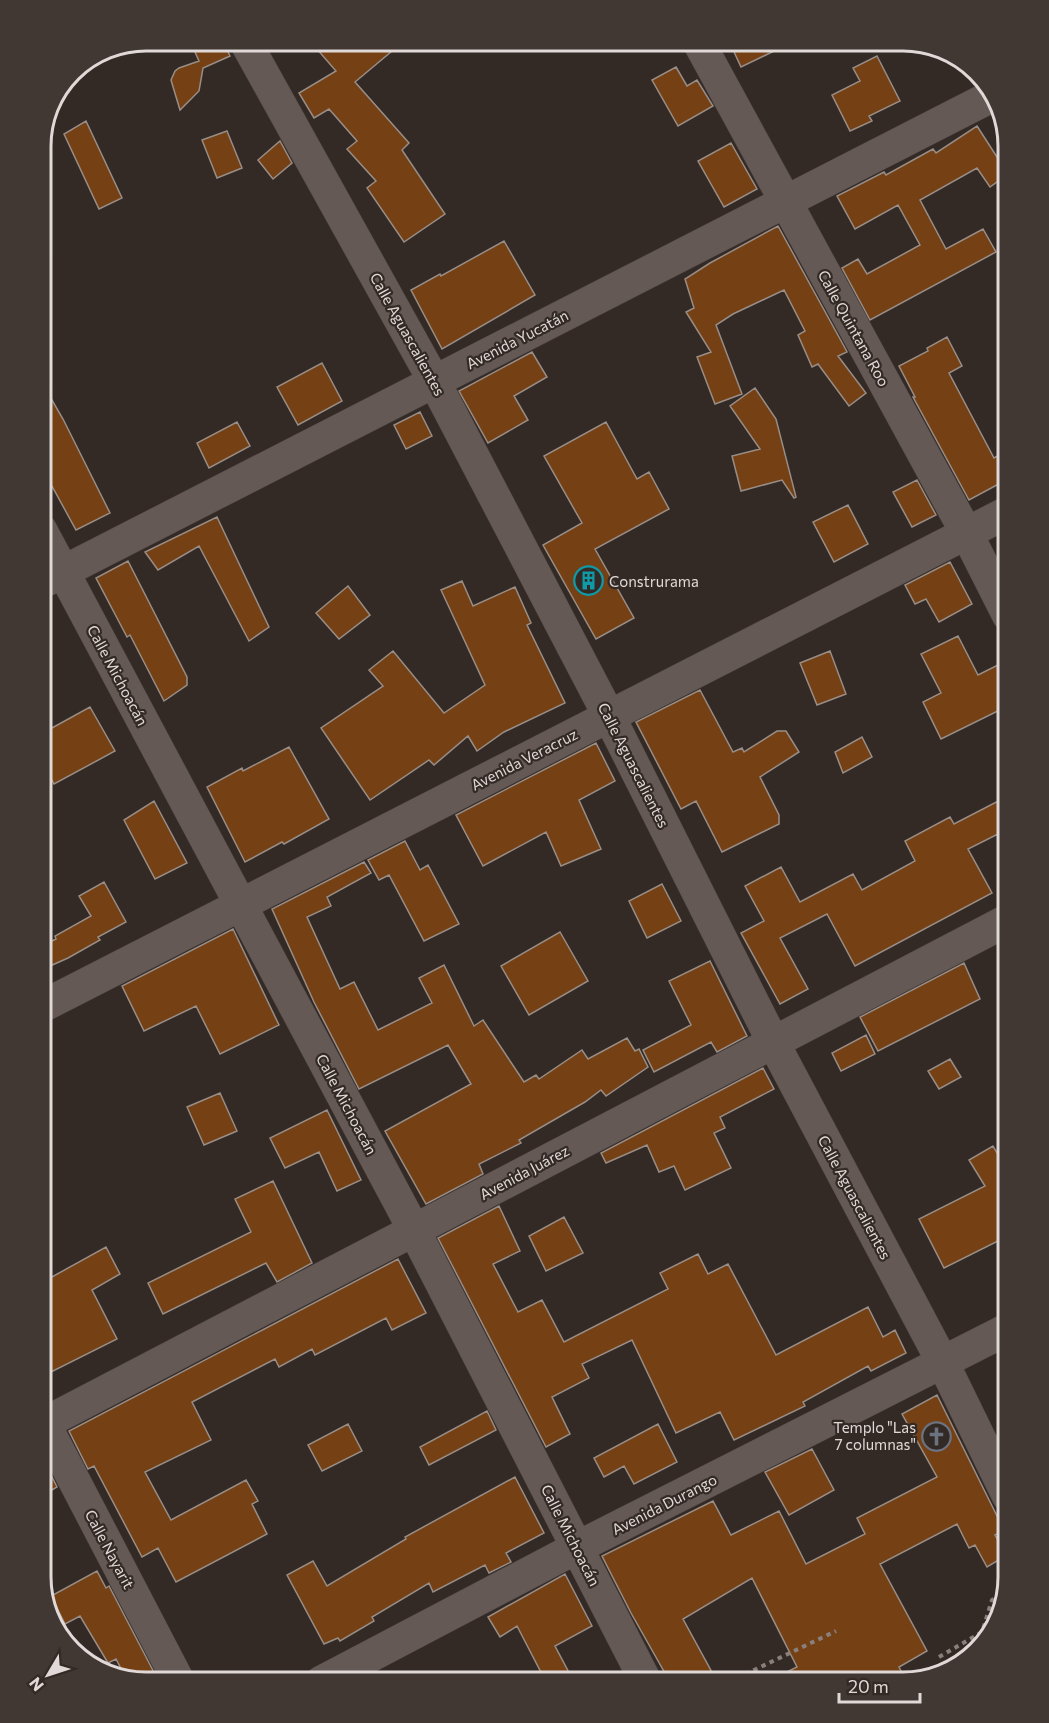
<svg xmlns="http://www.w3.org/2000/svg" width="1049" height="1723" viewBox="0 0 1049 1723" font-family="Commissioner,sans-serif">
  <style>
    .building { fill: #754014; stroke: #988e87; stroke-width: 1.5 }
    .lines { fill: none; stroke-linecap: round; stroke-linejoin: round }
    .minor-casing { stroke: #4d4542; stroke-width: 33 }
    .path { stroke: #89807d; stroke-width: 4; stroke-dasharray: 4.5 4.5; stroke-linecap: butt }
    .minor { stroke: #645955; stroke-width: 32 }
    .labels { text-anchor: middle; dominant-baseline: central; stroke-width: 4.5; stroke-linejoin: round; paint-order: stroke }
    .street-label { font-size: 15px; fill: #e0d9d7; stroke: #332925 }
    .poi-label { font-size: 15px; fill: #e0d9d7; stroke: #332925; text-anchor: start }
    .rim { fill: none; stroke: #e0d9d7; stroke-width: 3 }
  </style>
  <rect width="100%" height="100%" fill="#332925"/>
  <path class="building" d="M190 41H223L230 56 203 68 199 91 180 110 171 80 175 71 179 68 199 61Z
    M310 41H404L355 82 409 143 402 150 445 214 404 242 367 188 376 181 347 149 357 141 329 109 314 118 299 93 336 71Z
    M729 41H795L741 67Z
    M877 56 900 101 869 116 872 121 850 131 832 95 860 81 853 68Z
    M676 67 687 86 697 80 713 106 678 126 652 80Z
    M86 121 122 198 99 209 64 134Z
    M977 126 1008 174 990 187 977 168 920 200 946 249 983 229 996 252 870 320 842 268 858 259 867 274 920 245 898 205 855 229 837 196 884 172 886 175 933 149 936 153Z
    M227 131 242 168 217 178 202 140Z
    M280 141 292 163 273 179 258 160Z
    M731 143 757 189 724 207 698 161Z
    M778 226 845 348 847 352 838 356 866 393 849 406 818 364 812 367 798 335 805 331 784 290 733 314 716 325 742 394 715 404 697 357 711 352 686 312 694 308 685 279 710 263Z
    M504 241 535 295 442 349 411 290 440 274 441 276Z
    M947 337 962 366 949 373 994 458 1008 450V479L969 500 913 397H915L899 366 928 351 927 348Z
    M532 352 547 377 514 396 528 420 488 443 459 391Z
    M322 363 342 401 298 425 277 387Z
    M41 381 63 419 110 513 76 530 41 466Z
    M755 388 776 419 796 497 794 498 782 480 741 491 732 456 760 449 730 406Z
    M420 412 432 436 406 449 394 425Z
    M237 422 250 446 209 468 197 443Z
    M606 422 637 479 649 472 669 509 595 549 634 618 596 639 543 545 582 523 544 456Z
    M917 480 936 515 912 527 893 492Z
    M848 505 868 544 834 562 813 522Z
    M217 517 269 627 249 641 199 546 158 570 145 552Z
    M128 561 187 677V685L164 701 130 635 127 637 96 578Z
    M950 562 972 604 939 622 926 599 915 604 905 585Z
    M462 581 473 606 515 587 531 623 527 625 565 703 504 732 477 751 468 736 434 765 429 760 370 800 321 728 383 686 369 670 393 651 444 713 485 685 441 590Z
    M348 586 370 615 339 639 316 613Z
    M958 636 978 675 1008 660V706L941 739 923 702 941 693 921 654Z
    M830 651 846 694 817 705 800 663Z
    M700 690 733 752 742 748 744 752 777 731H786L799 752 760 777 779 815V824L722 852 696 801 681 809 636 722Z
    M90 707 115 751 54 784 41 760V734Z
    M862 737 872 757 843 773 835 752Z
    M596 743 615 781 579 800 601 849 561 866 546 832 483 866 456 815Z
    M289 747 329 819 284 844 282 842 245 862 207 787 242 768 243 771Z
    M1008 796V829L968 849 992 893 855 966 827 914 780 938 808 989 780 1004 741 933 764 921 745 886 781 867 800 902 853 874 862 890 915 861 905 841 950 817 954 824Z
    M154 801 187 863 155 879 124 820Z
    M405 841 420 870 428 865 459 924 424 941 389 875 379 880 368 860Z
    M364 862 371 873 327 897 331 906 307 917 340 989 354 982 378 1030 432 1003 419 978 444 965 474 1026 483 1020 524 1082 536 1075 539 1079 582 1050 588 1059 627 1038 635 1051 639 1049 648 1067 606 1096 601 1090 585 1102 519 1140 521 1143 479 1164 483 1174 426 1204 385 1131 471 1084 448 1045 359 1089 314 1002 272 909Z
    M104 882 126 922 98 937 100 940 68 958 41 970V946L56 939 55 936 91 916 79 896Z
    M662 884 681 921 647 938 629 901Z
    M233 929 279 1025 220 1054 196 1006 144 1031 122 986Z
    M560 932 588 981 529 1015 501 966Z
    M710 961 747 1036 717 1052 711 1042 654 1072 643 1050 691 1025 669 981Z
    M964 963 980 999 878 1051 860 1017Z
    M866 1035 875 1054 841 1071 832 1053Z
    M950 1059 961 1077 939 1089 928 1071Z
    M763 1068 774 1089 720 1117 725 1128 714 1133 731 1168 685 1190 674 1166 659 1172 647 1145 606 1163 601 1153Z
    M220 1093 237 1131 204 1145 187 1107Z
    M327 1110 361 1180 337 1191 319 1152 285 1168 270 1138Z
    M993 1146 1008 1172V1236L944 1268 919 1219 985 1186 969 1160Z
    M273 1181 312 1263 277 1282 266 1263 163 1314 148 1283 251 1232 235 1199Z
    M499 1206 520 1251 493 1264 518 1312 542 1300 564 1342 668 1289 660 1273 698 1254 708 1274 728 1264 776 1355 868 1307 883 1337 895 1330 906 1353 871 1371 868 1366 803 1402 805 1406 734 1440 720 1412 676 1433 632 1340 582 1364 589 1378 552 1397 570 1434 546 1447 438 1238Z
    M564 1217 583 1253 546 1271 529 1236Z
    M106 1247 120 1274 92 1290 117 1339 49 1373 41 1356V1283Z
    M398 1259 426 1313 392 1330 386 1318 315 1355 312 1349 279 1367 275 1359 192 1402 211 1440 145 1472 171 1520 246 1480 258 1501 252 1504 267 1534 176 1582 158 1548 142 1557 94 1466 88 1469 69 1431Z
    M937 1395 1004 1530 995 1535 1007 1555 987 1567 975 1545 969 1548 957 1524 880 1564 927 1651 899 1667 907 1682H767L797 1667 752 1578 683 1619 714 1676 701 1682H670L631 1613 602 1556 713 1501 731 1535 779 1511 806 1564 865 1534 857 1518 937 1477 902 1414Z
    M487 1411 496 1430 429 1465 420 1447Z
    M348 1424 362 1451 322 1471 308 1445Z
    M658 1424 677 1462 634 1484 624 1466 604 1477 594 1458Z
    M812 1449 834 1490 789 1515 765 1472Z
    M41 1455 57 1487 52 1490 41 1466Z
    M515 1477 544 1533 506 1553 511 1562 489 1573 485 1565 433 1592 429 1583 372 1617 374 1621 340 1641 338 1638 324 1644 287 1575 313 1561 327 1586 406 1539 405 1537Z
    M97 1571 106 1588 109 1586 159 1682H139L126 1678 116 1659 108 1663 80 1616 65 1624 51 1596Z
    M565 1574 592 1626 555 1646 574 1682H546L517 1626 500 1637 488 1617Z"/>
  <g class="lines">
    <defs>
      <path id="minor" d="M245 41 434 381 609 716 773 1042 943 1363 1008 1496
        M698 41 967 534 1008 615
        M41 530 414 1230 646 1682
        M41 583 994 95
        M41 1007 1008 512
        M41 1417 179 1682
        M41 1425 1008 920
        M321 1682 578 1547 1008 1329"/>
    </defs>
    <use href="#minor" class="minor-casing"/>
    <path class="path" d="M939 1657 982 1632 992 1600 1004 1593
      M729 1682 836 1631"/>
    <use href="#minor" class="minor"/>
  </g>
  <defs>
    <symbol id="building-ring" viewBox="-11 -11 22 22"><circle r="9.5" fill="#332925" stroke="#0f9aa8" stroke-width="1.5"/><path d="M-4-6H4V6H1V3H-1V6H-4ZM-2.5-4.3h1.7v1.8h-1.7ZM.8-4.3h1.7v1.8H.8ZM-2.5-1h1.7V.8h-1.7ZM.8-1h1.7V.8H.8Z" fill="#0f9aa8"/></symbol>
    <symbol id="church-ring" viewBox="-11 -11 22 22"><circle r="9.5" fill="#332925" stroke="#6b7280" stroke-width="1.5"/><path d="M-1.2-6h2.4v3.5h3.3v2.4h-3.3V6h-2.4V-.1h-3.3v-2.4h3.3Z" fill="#6b7280"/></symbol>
  </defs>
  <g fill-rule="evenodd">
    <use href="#building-ring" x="572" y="564" width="33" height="33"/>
    <use href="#church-ring" x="920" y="1420" width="33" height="33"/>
  </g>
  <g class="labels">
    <g class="street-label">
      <text transform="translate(854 328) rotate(61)">Calle Quintana Roo</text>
      <text transform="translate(408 334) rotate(61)">Calle Aguascalientes</text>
      <text transform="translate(517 339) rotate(-27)">Avenida Yucatán</text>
      <text transform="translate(118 675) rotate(62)">Calle Michoacán</text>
      <text transform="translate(524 759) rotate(-27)">Avenida Veracruz</text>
      <text transform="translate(634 765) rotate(63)">Calle Aguascalientes</text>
      <text transform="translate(347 1104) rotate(62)">Calle Michoacán</text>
      <text transform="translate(524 1172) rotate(-28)">Avenida Juárez</text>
      <text transform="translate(855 1197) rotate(62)">Calle Aguascalientes</text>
      <text transform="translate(664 1504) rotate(-27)">Avenida Durango</text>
      <text transform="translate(571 1535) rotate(63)">Calle Michoacán</text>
      <text transform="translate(110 1549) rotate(62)">Calle Nayarit</text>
    </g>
    <g class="poi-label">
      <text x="609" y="581">Construrama</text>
      <text x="916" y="1427" text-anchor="end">Templo "Las<tspan x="916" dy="17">7 columnas"</tspan></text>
    </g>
  </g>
  <path d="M0 0H1049V1723H0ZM146 51H903A95 95 0 0 1 998 146V1577A95 95 0 0 1 903 1672H146A95 95 0 0 1 51 1577V146A95 95 0 0 1 146 51Z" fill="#413733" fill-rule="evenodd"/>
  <path class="rim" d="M146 51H903A95 95 0 0 1 998 146V1577A95 95 0 0 1 903 1672H146A95 95 0 0 1 51 1577V146A95 95 0 0 1 146 51Z"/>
  <g transform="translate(48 1675) rotate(231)" stroke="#332925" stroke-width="4.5" paint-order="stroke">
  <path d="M0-4.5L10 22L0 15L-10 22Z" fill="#e0d9d7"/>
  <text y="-9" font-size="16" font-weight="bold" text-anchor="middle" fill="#e0d9d7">N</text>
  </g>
  <path d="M839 1693v9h81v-9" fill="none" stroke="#e0d9d7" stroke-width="3"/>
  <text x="848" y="1693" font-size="18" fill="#e0d9d7" stroke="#332925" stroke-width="4.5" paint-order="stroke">20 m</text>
</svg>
